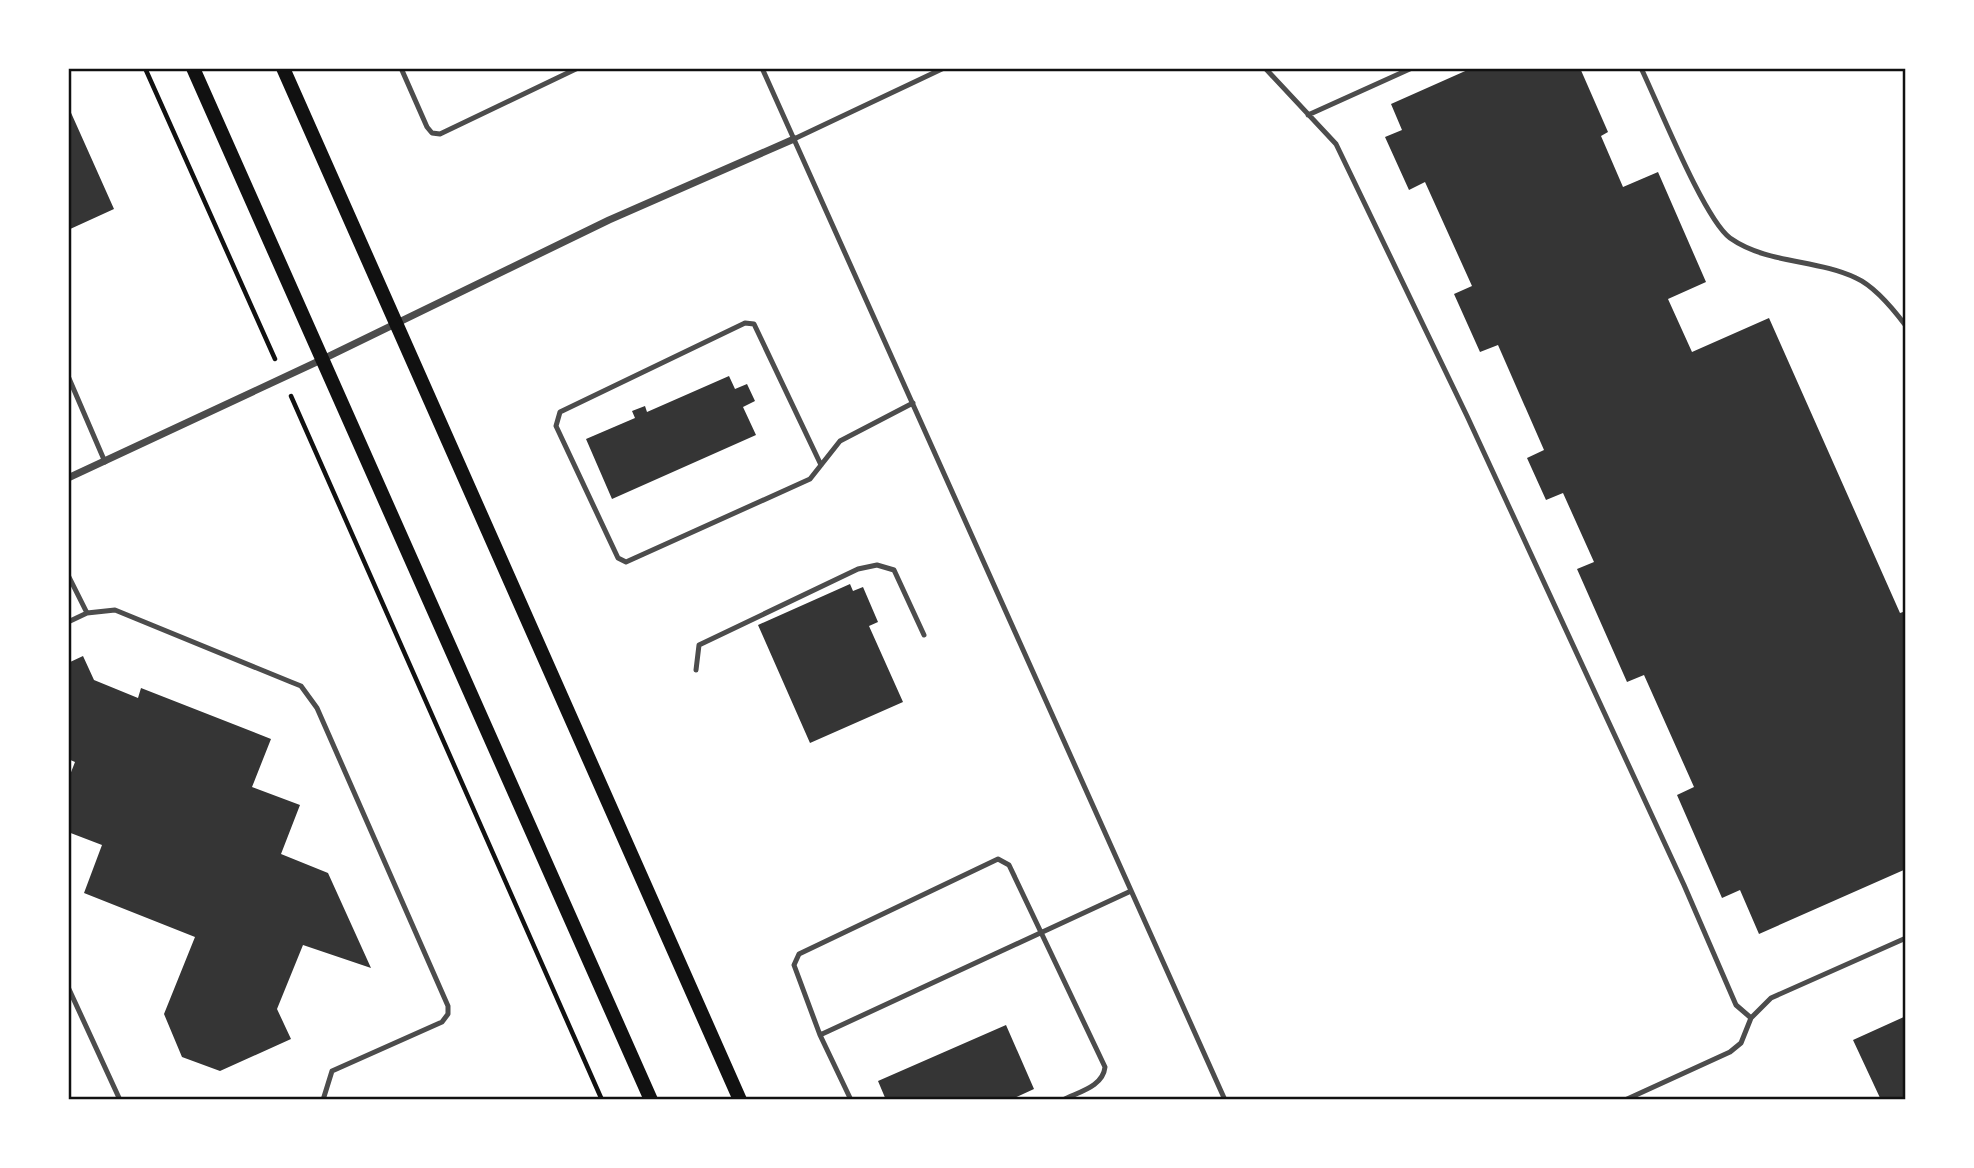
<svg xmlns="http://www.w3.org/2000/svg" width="1974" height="1168" viewBox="0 0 1974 1168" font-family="Signika,sans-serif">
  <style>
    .building { fill: #353535 }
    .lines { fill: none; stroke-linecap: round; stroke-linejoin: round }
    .path { stroke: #111; stroke-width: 4.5 }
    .service { stroke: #4c4c4c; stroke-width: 5 }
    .minor { stroke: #4c4c4c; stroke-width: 7 }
    .secondary { stroke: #111; stroke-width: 14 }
    .neatline { fill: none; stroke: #111; stroke-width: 2.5 }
  </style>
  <rect width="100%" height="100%" fill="#fff"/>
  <path class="building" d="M1472 68H1580L1608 132 1601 136 1623 187 1658 172 1706 282 1668 299 1692 352 1769 318 1900 613 1906 611V869L1759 934 1740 890 1722 898 1677 795 1694 787 1644 675 1627 682 1577 569 1594 562 1563 493 1546 500 1527 458 1544 450 1498 345 1480 352 1454 294 1472 286 1425 182 1409 190 1385 137 1402 130 1391 104Z
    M68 106 114 209 68 230Z
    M729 376 735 389 747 384 755 401 743 407 756 435 612 499 586 439 635 418 632 411 645 406 647 412Z
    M850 584 853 591 863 587 878 622 869 626 903 702 810 743 758 625Z
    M83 656 94 680 138 698 141 688 271 739 252 787 300 805 281 854 328 873 371 968 303 945 277 1009 291 1039 220 1071 182 1057 164 1014 195 937 84 893 102 845 68 832V780L75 762 68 759V663Z
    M1906 1016V1100H1881L1853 1040Z
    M1006 1025 1034 1089 1010 1100H886L878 1081Z"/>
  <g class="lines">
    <path class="path" d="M145 68 275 359
      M291 396 602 1100"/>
    <path class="service" d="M401 68 427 127 432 133 440 134 578 68
      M762 68 1225 1100
      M1265 68 1336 144 1467 416 1684 885 1736 1005 1751 1018
      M1641 68C1658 103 1704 219 1730 238 1767 264 1816 259 1856 278 1874 286 1894 310 1906 326
      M1308 115 1412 68
      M794 139 944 68
      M68 376 105 462
      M821 465 754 324 745 323 560 412 556 426 618 558 626 562 810 479 840 441 913 403
      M68 575 87 613 68 622
      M87 613 115 610 291 682 301 686 317 708 448 1006V1014L442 1022 332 1071 323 1100
      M696 670 699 645 858 569 877 565 894 570 924 635
      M68 987 120 1100
      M820 1035 1131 891
      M851 1100 820 1035 794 965 799 954 998 859 1009 865 1105 1067C1103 1087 1078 1092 1063 1100
      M1625 1100 1730 1052 1741 1043 1751 1018 1771 998 1906 938"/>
    <path class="minor" d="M68 478 321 360 609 220 794 139"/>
    <path class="secondary" d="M193 68 651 1100
      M283 68 740 1100"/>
  </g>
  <rect width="1974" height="1168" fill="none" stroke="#ffffff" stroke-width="140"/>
  <rect x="70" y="70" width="1834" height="1028" class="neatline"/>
</svg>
